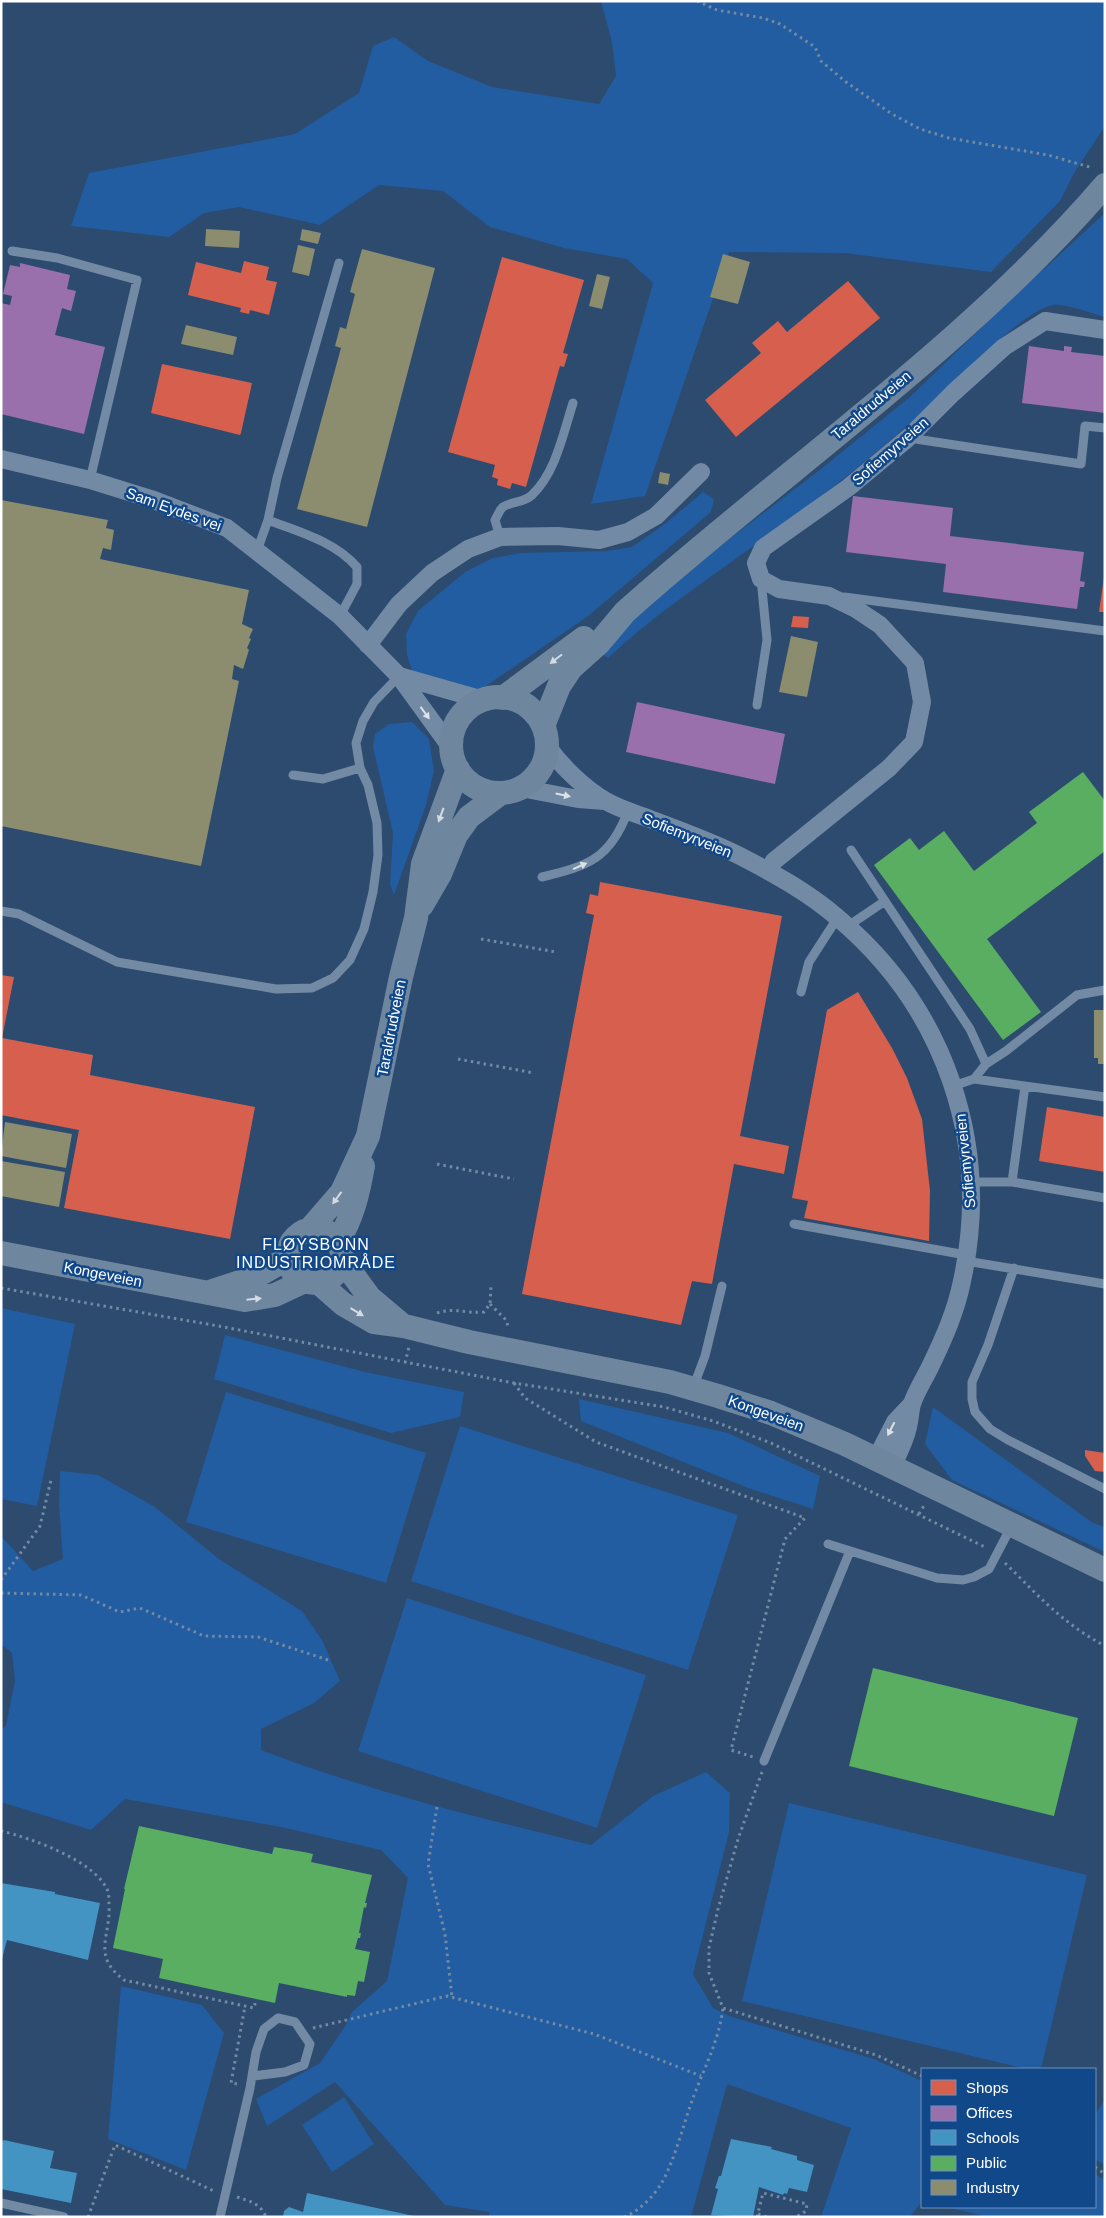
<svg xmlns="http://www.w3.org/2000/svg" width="1106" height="2218" viewBox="0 0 1106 2218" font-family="Arial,sans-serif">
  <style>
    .green { fill: #225ca1 }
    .shops { fill: #d6604d }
    .offices { fill: #9970ab }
    .schools { fill: #4393c3 }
    .public { fill: #5aae61 }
    .industry { fill: #8c8c6e }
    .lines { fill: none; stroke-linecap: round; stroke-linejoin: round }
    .path { stroke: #738aa4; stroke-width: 3; stroke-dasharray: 2.5 4; stroke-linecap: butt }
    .lane { stroke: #738aa4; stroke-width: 9 }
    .street { stroke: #738aa4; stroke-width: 18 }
    .secondary { stroke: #6f869f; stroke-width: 24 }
    .oneway { fill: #d4dbe2 }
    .oneway2 { fill: #dce2e8 }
    .labels { text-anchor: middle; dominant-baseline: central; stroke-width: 5; stroke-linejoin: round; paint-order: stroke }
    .street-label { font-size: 15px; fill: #fff; stroke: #11488a }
    .neighbourhood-label { font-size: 16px; letter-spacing: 1px; fill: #fff; stroke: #11488a }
  </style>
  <rect width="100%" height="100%" fill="#2c4b6f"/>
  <path class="green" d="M601 1H1105V126L1074 173 1060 201 991 272 845 253 729 252 645 496 591 504 653 283 627 259 564 248 490 227 443 191 379 185 320 225 239 207 204 213 169 237 71 226 89 173 295 134 359 93 373 46 394 37 428 61 492 87 599 104 616 76 612 42Z
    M1105 213V317C1093 314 1064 303 1053 305 1025 309 955 381 933 402 871 461 803 510 734 560 691 591 647 621 608 658L600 653 621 629 719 547 821 469 910 397 1006 304Z
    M703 492 714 499 711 512 587 617 483 688 451 693 413 673 407 655 406 634 418 611 465 572 493 558 521 553 607 551 632 547 666 523Z
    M412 722 429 739 434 771 426 805 394 895 390 884 393 833 373 747 375 734 389 724Z
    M1 1308 75 1324 37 1506 1 1499Z
    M225 1335 365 1372 464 1392 460 1417 391 1433 214 1379Z
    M226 1392 426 1453 386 1583 186 1522Z
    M579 1399 728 1433 820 1476 813 1509 748 1488 581 1421Z
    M933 1407 1093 1523 1105 1527V1552L952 1480 925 1444Z
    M460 1426 738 1515 688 1670 411 1581Z
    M60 1471 98 1475 155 1507 219 1559 302 1611 322 1640 340 1681 314 1703 261 1729V1750C368 1791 480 1818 591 1845L653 1796 706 1772 730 1793 729 1832 693 1974 713 2008 729 2016 874 2059 922 2081V2201L910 2217H821L851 2128 727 2084 691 2217H489V2212L445 2205 335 2082 267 2126 256 2099 320 2063 346 2025 352 2012 387 1981 408 1878 381 1850 281 1827 125 1799 91 1830 1 1802V1729L6 1726 15 1681 12 1653 1 1644V1536L33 1571 63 1559 59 1505Z
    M407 1598 646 1675 597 1828 358 1751Z
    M789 1803 1087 1875 1041 2069H1026L742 2001Z
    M121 1986 202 2005 224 2033 186 2170 108 2139Z
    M344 2097 374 2144 332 2172 302 2125Z
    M1105 2099V2165L1095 2159V2115Z
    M1095 2174 1105 2180V2217H989L946 2207H1095Z"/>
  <path class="shops" d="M502 257 584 280 563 353 568 354 564 367 560 366 526 487 512 483 510 489 497 485 498 479 492 477 495 465 448 452Z
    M244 261 269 267 266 280 277 282 269 315 250 310 249 314 240 312 241 308 188 295 196 262 241 273Z
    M848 281 880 318 736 437 705 400 761 353 752 343 778 321 787 332Z
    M162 364 252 383 241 433 240 435 151 413Z
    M1104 577H1105V612H1099Z
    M793 616 809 617 808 628 791 627Z
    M600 882 782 916 740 1136 789 1146 784 1174 734 1164 712 1284 692 1281 681 1325 522 1294 594 915 586 913 590 894 598 896Z
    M1 975 14 977 2 1038 93 1055 90 1075 255 1107 230 1239 64 1208 79 1130 1 1115Z
    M858 992 892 1048 907 1078 922 1119 930 1191 929 1241 804 1218 808 1201 792 1198 827 1010Z
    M1047 1107 1105 1117V1172L1039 1161Z
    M1085 1450 1105 1453V1472L1095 1471 1085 1456Z"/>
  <path class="offices" d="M20 263 70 275 67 289 76 291 71 311 62 308 55 335 105 347 84 434 1 414V303L10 305 12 296 3 294 10 265 20 267Z
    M1029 346 1064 351V346L1072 347 1071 352 1105 356V413L1022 403Z
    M853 496 953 508 950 536 1084 552 1080 581 1085 582 1084 587H1080L1077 609 943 592 946 564 846 552Z
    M637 702 785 734 775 784 626 752Z"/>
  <path class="schools" d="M1 1883 55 1892V1894L100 1903 88 1960 7 1940 1 1963Z
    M731 2139 772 2147 771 2149 797 2156V2160L814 2165 807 2192 789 2188 787 2194 784 2193 783 2195 759 2187 753 2217 711 2215 718 2189 715 2188 719 2176H721Z
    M4 2140 54 2151 50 2168 77 2173 71 2203 1 2189V2142Z
    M307 2193 414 2216V2217H283L284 2211 289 2207 303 2212Z"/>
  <path class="public" d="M1083 772 1105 801V851L987 939 1041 1012 1003 1040 874 865 910 838 919 850 944 831 974 871 1037 823 1029 812Z
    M873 1668 1078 1718 1054 1816 849 1766Z
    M139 1826 272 1854 274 1847 304 1852 313 1854 311 1862 372 1875 365 1903H367L366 1908 364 1907 359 1933H361L360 1938H358L355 1949 370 1952 364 1982 358 1981 355 1996 347 1995V1997L279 1983 275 2003 159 1978 163 1959 113 1948 125 1889H124Z"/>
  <path class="industry" d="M206 229 240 231 239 248 205 246Z
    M302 229 321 233 318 244 300 240Z
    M298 245 315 249 309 276 292 272Z
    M362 249 435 268 367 527 297 509 341 348 335 346 340 327 346 329 355 294 350 292Z
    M723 254 750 262 738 304 710 297Z
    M597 274 610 277 602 309 589 306Z
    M186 325 237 337 233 355 181 344Z
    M660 472 670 474 668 485 658 483Z
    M1 500 108 520 106 528 114 530 111 550 103 548 100 559 249 590 242 624 253 629 249 638 251 639 247 648 249 650 243 669 234 665 232 679 239 681 201 866 1 826Z
    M791 636 818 642 807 697 779 692Z
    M1094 1010H1105V1064H1098V1058H1094Z
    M5 1122 72 1134 66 1168 1 1156Z
    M1 1161 65 1172 59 1207 1 1196Z"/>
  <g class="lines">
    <path class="path" d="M697 1 717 10 763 18 780 24 815 47 821 61 846 82 892 114 920 129 949 138 1048 155 1093 168
      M481 939 556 952
      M458 1059 534 1073
      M437 1164 514 1179
      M1 1288 224 1327 514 1383 664 1407 713 1421 771 1443 987 1548
      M490 1304 507 1321 508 1329
      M437 1313C454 1307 466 1314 484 1312L490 1304 491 1286
      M405 1363 409 1347
      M514 1383 525 1398 596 1442 805 1518 785 1539 731 1750 753 1757
      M919 1514 925 1504
      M1005 1563C1039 1596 1062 1623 1105 1646
      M1 1580 40 1526 51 1480
      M1 1593 81 1595 120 1612 140 1608 204 1636 258 1637 331 1661
      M762 1772 738 1839 718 1909 709 1948V1973L723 2008 876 2055 922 2076
      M437 1807 428 1864 445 1934 452 1997
      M1 1831C31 1838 93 1860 107 1889 109 1893 109 1899 109 1904 111 1937 91 1955 124 1980L254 2008 256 1999
      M313 2028 447 1996 594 2034 701 2076
      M237 2084 231 2083 245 2006
      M1095 2167 1105 2174
      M237 2197C250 2201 261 2204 266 2217
      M758 2214 767 2217
      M88 2217 115 2145 214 2191
      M624 2217C638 2212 653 2197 661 2184 675 2160 683 2125 693 2098 704 2068 719 2041 723 2008
      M757 2217 763 2193 807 2204 806 2211 796 2217"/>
    <path class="lane" d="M12 251 57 258 137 280 90 480
      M909 438 1081 464 1085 426 1105 428
      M268 520C299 532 334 541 357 567V584L340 616
      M500 537 495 520C497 517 500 509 503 507 512 501 524 503 532 495 556 472 563 434 573 403
      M257 551 268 520 277 478 339 263
      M844 597 1105 631
      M757 705 767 640 761 579
      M293 775 323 779 360 768
      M851 850 970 1029 986 1064
      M542 877C588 866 610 859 628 811
      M1 911 19 914 117 962 276 989 312 988 333 978 350 960 364 929 373 892 378 855 377 823 368 785 360 768 356 743 363 721 374 702 399 676
      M848 926 885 901
      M801 992 809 962 838 917
      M974 1079 1105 1097
      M953 1086 974 1079 986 1064 1006 1051 1077 995 1105 990
      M970 1182H1012L1105 1198
      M1012 1182 1025 1086
      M794 1224 966 1255
      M966 1261 1105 1284
      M1014 1268 988 1345 972 1382V1399L975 1412 990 1429 1008 1440 1105 1489
      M693 1388 705 1356 722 1286
      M828 1544 937 1578 963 1580 974 1577 989 1569 1012 1525
      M764 1761 850 1551
      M1 2203 64 2217
      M220 2217 250 2088 256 2052 264 2029 278 2018 295 2022 310 2044 304 2065 285 2072 253 2076"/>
    <path class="street" d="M1 459 90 480 151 499 227 528 340 616 399 676 452 749
      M368 645 399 604 432 573 468 549 500 537 558 536 599 540 628 532 656 516 701 472
      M399 676 483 700
      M547 746C561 766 585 789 606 801 619 809 635 813 650 819 679 830 710 841 738 855 773 873 808 892 838 918 945 1008 992 1144 962 1281 956 1311 944 1338 931 1365 925 1378 916 1391 912 1404 910 1411 910 1420 908 1427 905 1441 898 1454 892 1467
      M521 788 578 799 605 801
      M768 871 774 861 889 768 914 742 922 702 915 663 880 625 856 609 829 596 779 589 761 579 756 563 763 548 849 487 908 438 953 393 1004 347 1045 321 1105 330
      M876 1459 895 1422 912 1404"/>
    <path class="secondary" d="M451 745a48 48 0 1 1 96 0a48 48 0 1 1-96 0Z
      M503 698 584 638
      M543 726 559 686 571 668 599 643 625 612C783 471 967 346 1105 185
      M422 905 440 874 456 835 469 817 501 793
      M288 1256a27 27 0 1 1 54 0a27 27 0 1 1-54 0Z
      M310 1229 342 1192 368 1136 401 977 416 918 423 864 458 769
      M338 1241C353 1217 358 1193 363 1166
      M1 1253 245 1300 275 1295 305 1281
      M342 1260 370 1298 402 1325
      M319 1283 343 1304 374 1322 404 1326 469 1342 670 1382 718 1396 771 1413 845 1444 1105 1570
      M210 1292 255 1277 288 1258"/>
  </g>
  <defs><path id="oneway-solid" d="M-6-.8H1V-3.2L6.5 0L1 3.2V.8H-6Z" transform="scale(1.25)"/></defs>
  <g class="oneway">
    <use href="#oneway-solid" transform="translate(556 659) rotate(143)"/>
    <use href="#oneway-solid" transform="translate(441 815) rotate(110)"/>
    <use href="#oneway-solid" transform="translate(337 1198) rotate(126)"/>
    <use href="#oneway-solid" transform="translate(254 1299) rotate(-6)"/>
    <use href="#oneway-solid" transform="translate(357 1312) rotate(31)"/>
  </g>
  <g class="oneway2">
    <use href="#oneway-solid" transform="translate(425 713) rotate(54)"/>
    <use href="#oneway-solid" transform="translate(563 795) rotate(12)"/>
    <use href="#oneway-solid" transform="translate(580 866) rotate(-24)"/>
    <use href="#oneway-solid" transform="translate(891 1429) rotate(117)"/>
  </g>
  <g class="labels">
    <g class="street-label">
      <text transform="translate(871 405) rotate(-40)">Taraldrudveien</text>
      <text transform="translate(890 451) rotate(-41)">Sofiemyrveien</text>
      <text transform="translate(174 509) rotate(20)">Sam Eydes vei</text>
      <text transform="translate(687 835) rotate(22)">Sofiemyrveien</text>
      <text transform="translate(391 1028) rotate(-79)">Taraldrudveien</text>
      <text transform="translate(965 1161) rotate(-96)">Sofiemyrveien</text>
      <text transform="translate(103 1274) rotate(11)">Kongeveien</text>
      <text transform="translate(766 1413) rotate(20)">Kongeveien</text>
    </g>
    <g class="neighbourhood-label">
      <text x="316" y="1244">FLØYSBONN<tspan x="316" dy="18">INDUSTRIOMRÅDE</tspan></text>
    </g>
  </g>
  <rect width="1106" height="2218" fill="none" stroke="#ffffff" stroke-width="5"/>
  <rect x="921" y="2068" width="175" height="140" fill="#11488a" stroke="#7091b9"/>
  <rect x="931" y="2080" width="25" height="15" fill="#d6604d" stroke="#7091b9"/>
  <text x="966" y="2093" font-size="15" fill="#ffffff">Shops</text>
  <rect x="931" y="2106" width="25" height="15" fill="#9970ab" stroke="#7091b9"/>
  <text x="966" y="2118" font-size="15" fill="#ffffff">Offices</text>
  <rect x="931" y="2130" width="25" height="15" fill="#4393c3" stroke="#7091b9"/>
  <text x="966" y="2143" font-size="15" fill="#ffffff">Schools</text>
  <rect x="931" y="2156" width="25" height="15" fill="#5aae61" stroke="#7091b9"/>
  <text x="966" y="2168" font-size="15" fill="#ffffff">Public</text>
  <rect x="931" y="2180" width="25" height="15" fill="#8c8c6e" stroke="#7091b9"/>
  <text x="966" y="2193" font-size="15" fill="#ffffff">Industry</text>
</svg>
